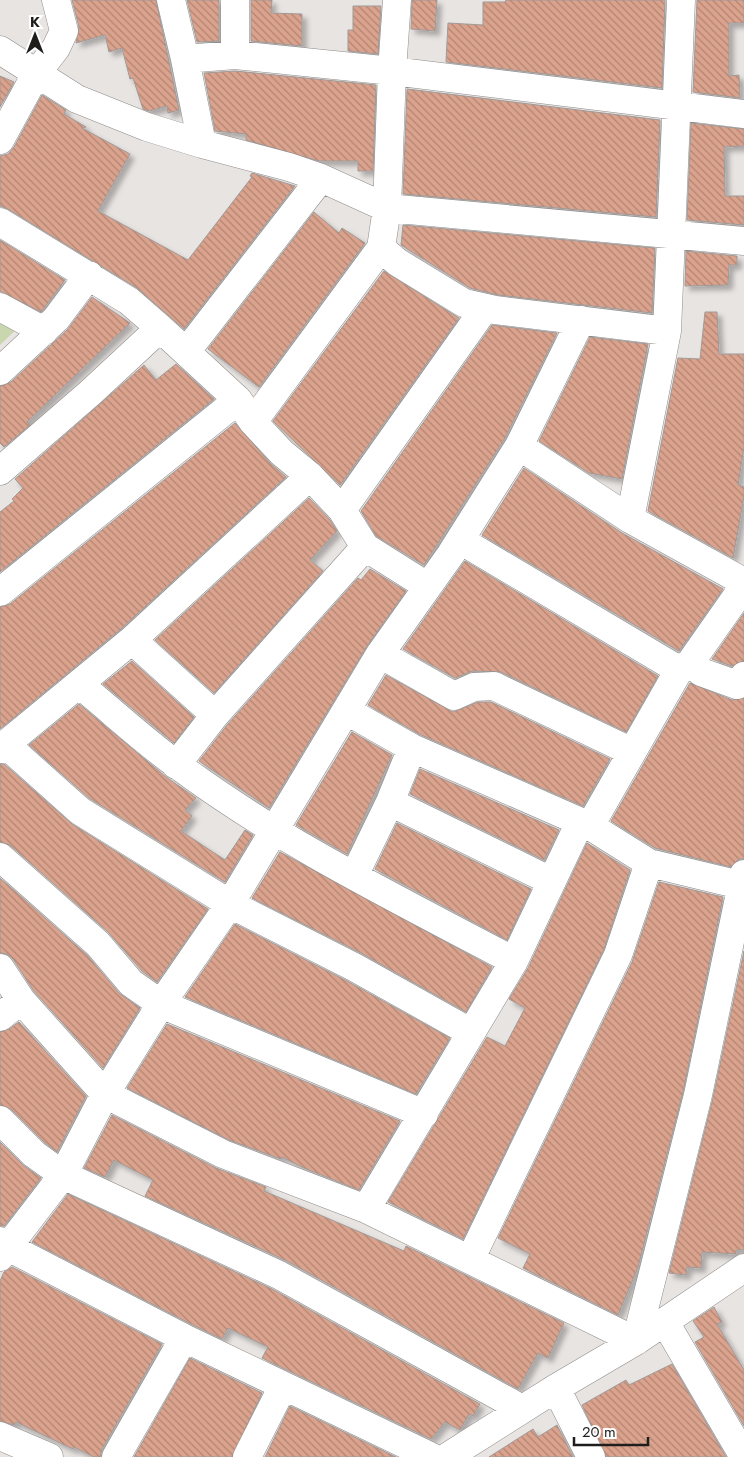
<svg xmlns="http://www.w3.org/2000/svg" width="744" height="1457" viewBox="0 0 744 1457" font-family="Jost,sans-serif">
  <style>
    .park { fill: #cad6ae }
    .building { fill: url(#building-back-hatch); stroke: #9e9a99; filter: url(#shadow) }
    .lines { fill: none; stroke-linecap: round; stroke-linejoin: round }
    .minor-casing { stroke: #8f8b89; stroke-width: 29 }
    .minor { stroke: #fff; stroke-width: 28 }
  </style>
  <defs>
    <pattern id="building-back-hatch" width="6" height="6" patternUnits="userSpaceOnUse" patternTransform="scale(1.25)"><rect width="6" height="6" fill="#dba38d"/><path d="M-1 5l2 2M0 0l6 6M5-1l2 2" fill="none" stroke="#b18473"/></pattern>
    <filter id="shadow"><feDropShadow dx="4.5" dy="4.5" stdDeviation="2.5" flood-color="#0004"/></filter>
  </defs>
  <rect width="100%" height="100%" fill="#e8e4e2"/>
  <path class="park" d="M0 313 21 325 0 345Z"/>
  <path class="building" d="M72 0H156L179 110 168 113 167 106 149 111 143 109 133 78 130 79 122 48 109 52 105 35 76 43 79 27Z
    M187 0H219V41L197 42Z
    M251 0H272L271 13 302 14V46L251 41Z
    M412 0H437L435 31 411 29Z
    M506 0H665L662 88 446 62 448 23 483 25V2H505Z
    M697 0H744V23H729V76L739 75 740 98 693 92Z
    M353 6H381L378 54 348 51V30H353Z
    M235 71 376 85 373 171H358V161H319L246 140V134L215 131 204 73Z
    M0 76 14 82 0 107Z
    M407 89 660 120 656 217 403 194Z
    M42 95 66 110 64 114 86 127 82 128 130 154 98 211 188 260 252 177 250 176 252 173 295 186 184 329 137 288 8 209 0 206V156L8 154 14 147Z
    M691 123 744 129V146L724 147 725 196H744V225L687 220Z
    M314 212 339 233 342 228 365 243 259 387 208 349Z
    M403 225 655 248 652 313 498 295 470 288 401 245Z
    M0 240 65 280 41 312 0 291Z
    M686 251 737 256V265H729L728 285 685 286Z
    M384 271 459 318 340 485 273 421Z
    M92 297 130 323 27 422 30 425 4 447 0 443V386L11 382 67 330Z
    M705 312H717L719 354H744V447L738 485 744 487V496L733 558 648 511 678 358 700 359Z
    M492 325 557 333 505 438 424 565 376 536 361 511Z
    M590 337 648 344 622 479 589 473 539 441Z
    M176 364 214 399 0 572V512L14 501 12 499 23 488 15 479 144 365 156 380Z
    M235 423 271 464 286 477 122 628 0 729V607L10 604Z
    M524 468 622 533 723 589 679 651 482 535Z
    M309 498 330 520 337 531 310 560 323 571 214 693 155 640Z
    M465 561 658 676 626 732 501 672 473 671 455 678 403 649Z
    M370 569 406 591 367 646 269 808 199 761 227 725 358 578 361 580Z
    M744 613V661L732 666 712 659Z
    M132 661 194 717 174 743 103 684Z
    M386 675 453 712 478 702H491L610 759 583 806 419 734 368 705Z
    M690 683 732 700 744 698V859H739L731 867 655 848 611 821Z
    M79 704 166 777 196 798 185 810 192 816 181 831 225 860 245 830 253 835 225 882 89 798 29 745Z
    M352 732 392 755 347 854 296 825Z
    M0 764H4L72 824 208 909 157 982 142 971 108 932 10 845 0 842Z
    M420 769 559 830 544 860 410 794Z
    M397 823 531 889 507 940 375 869Z
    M587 843 630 870 604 949 463 1239 388 1202 487 1037 505 1046 525 1008 509 999 528 968Z
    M280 852 492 967 466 1012 361 953 252 898Z
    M0 878 87 955 119 993 140 1008 103 1068 33 990 13 959 7 954 0 953Z
    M659 882 723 897 683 1092 638 1267 618 1315 523 1268 530 1254 498 1238 632 962Z
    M235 924 347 981 450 1038 416 1094 185 997Z
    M744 951V1250H736V1254L702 1252 701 1268 687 1267 686 1275 669 1273 713 1098Z
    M19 1022 86 1096 57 1152 44 1142 11 1109 0 1105V1032L9 1029Z
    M167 1024 400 1121 359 1190 304 1168 282 1157 281 1159 229 1140 127 1088Z
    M112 1115 216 1168 266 1187 264 1191 404 1251 406 1246 564 1323 548 1358 538 1353 518 1389 287 1261 145 1196 153 1180 114 1160 105 1177 84 1168Z
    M0 1142 23 1165 41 1178 4 1226H0Z
    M68 1194 272 1289 480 1404 473 1416 469 1414 460 1430 445 1422 431 1439 262 1358 268 1347 228 1328 222 1339 191 1324 32 1242Z
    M12 1267 162 1344 102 1449 100 1457H94L74 1447 73 1449 16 1422 14 1425 0 1421V1281L4 1272Z
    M714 1307 722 1322 717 1324 744 1370V1426L695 1342 704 1337 693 1321Z
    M190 1358 262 1393 232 1457H134Z
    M672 1364 726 1457H606L582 1405 626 1380 629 1385Z
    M290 1406 396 1457H265Z
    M557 1425 573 1457H489L533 1429 538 1437Z"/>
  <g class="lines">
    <defs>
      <path id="minor" d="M171 0 185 59 202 144
        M235 0V55
        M0 50 77 99 147 127 202 144 289 167 321 178 387 208 744 241
        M185 59 235 55 392 71 744 114
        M0 140 36 74 56 48 64 31 56 0
        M0 222 129 301 160 328 238 400 253 422 282 453 310 476 342 510 365 547 215 715 176 765
        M381 248 397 262 464 303 495 310 667 331
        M0 307 44 331
        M186 352 321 178
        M0 371 56 319 89 275
        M253 422 381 248 387 208 392 71 397 0
        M519 446 630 519 744 582
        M0 471 90 393 160 328
        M342 510 485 308
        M630 519 667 331 681 0
        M460 540 679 670
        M365 547 427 586
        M0 592 238 400
        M132 640 215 715
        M380 654 454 696 474 687 494 686 632 752
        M690 663 701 672 737 685 744 676
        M80 685C112 711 143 740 176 764 280 842 399 900 514 961
        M347 711 412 748 590 826 649 863 744 886
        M5 744 80 811 230 904 354 967 470 1032
        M0 749 132 640 310 476
        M390 802 551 881
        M590 826 679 670 690 663 744 586
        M0 857 98 944 131 983 161 1004 424 1114
        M354 876 390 802 412 748
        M0 968 21 1000 105 1094 223 1154 366 1209 636 1341 698 1095 744 874
        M0 1017 21 1000
        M0 1120 34 1154 63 1175 279 1275 522 1409
        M366 1209 514 961 580 822
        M0 1241 8 1247 184 1338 432 1457
        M0 1257 63 1175 105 1094 161 1004 230 904 380 654 451 554 519 446 581 320
        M470 1260 618 955 649 863
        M665 1322 744 1457
        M556 1388 591 1457
        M0 1436 49 1457
        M116 1457 184 1338
        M247 1457 283 1386
        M447 1457 556 1388 636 1341 744 1268"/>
    </defs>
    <use href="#minor" class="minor-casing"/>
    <use href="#minor" class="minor"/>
  </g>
  <g transform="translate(35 35)" stroke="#ffffff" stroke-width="4" paint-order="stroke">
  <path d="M0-4L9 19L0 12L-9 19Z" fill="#1f1e1d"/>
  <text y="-8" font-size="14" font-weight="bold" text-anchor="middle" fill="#1f1e1d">K</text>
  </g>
  <path d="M574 1437v8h74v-8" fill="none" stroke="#1f1e1d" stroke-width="2.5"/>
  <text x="582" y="1437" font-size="15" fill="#1f1e1d" stroke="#ffffff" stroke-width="4" paint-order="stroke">20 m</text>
</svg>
